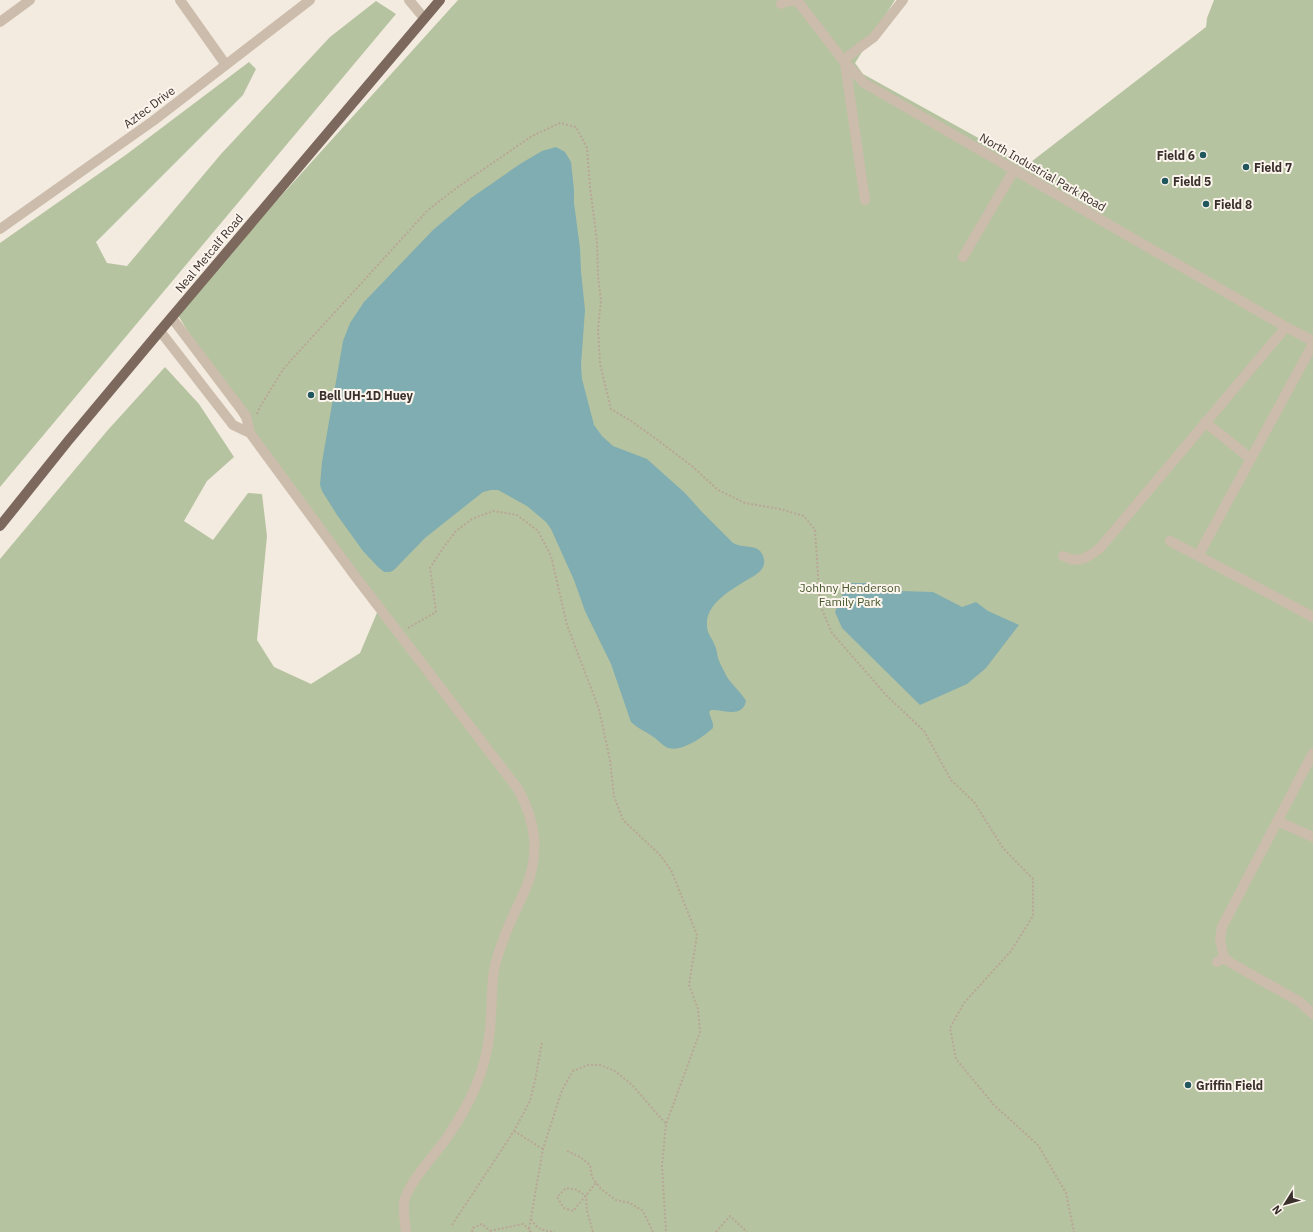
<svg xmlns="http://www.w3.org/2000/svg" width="1313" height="1232" viewBox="0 0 1313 1232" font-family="'IBM Plex Sans',sans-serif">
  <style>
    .green { fill: #b6c3a0 }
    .water { fill: #7fadb1 }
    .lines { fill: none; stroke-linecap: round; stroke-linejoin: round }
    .path { stroke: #b8a696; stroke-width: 2; stroke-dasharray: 2 2; stroke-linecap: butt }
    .minor { stroke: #ccbcac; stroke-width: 10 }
    .major { stroke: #7c685c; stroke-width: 10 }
    .poi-dot { fill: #20565c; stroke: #fbf5ed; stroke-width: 1.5 }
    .labels { text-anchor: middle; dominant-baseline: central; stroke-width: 4; stroke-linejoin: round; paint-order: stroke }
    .street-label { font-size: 12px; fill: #3a302b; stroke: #fbf5ed }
    .poi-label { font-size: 12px; font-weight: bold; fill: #3a302b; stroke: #fbf5ed; text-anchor: start }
    .park-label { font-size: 12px; fill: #48592e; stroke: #fbf5ed }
  </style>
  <rect width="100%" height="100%" fill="#f3ebe0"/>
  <path class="green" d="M458 0H895L855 63 863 74 1027 165 1206 27 1207 18 1214 0H1313V1232H0V559L107 431 165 367 199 404 234 457 207 481 184 521 213 540 248 493 262 494 267 536 257 640 274 667 311 684 360 653 379 608 250 433 176 312Z
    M376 1 396 14 0 487V243L127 154 249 62 256 69 243 95 96 242 107 263 127 266 221 154 330 37Z"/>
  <path class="water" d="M556 147 565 152 571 162 574 190V203L580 248 581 271 585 310 581 365 582 379 594 425 602 436 613 446 647 459 685 493 702 512 733 543C742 548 753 545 759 550 763 553 766 562 763 567 760 573 752 577 747 580 731 590 705 604 707 626 707 634 713 639 715 646 717 650 717 654 718 658 720 664 724 671 727 677 733 686 741 692 746 701 742 719 723 709 711 710L709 712 713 724V728C703 737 680 754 666 747 661 744 657 739 652 736 645 731 637 728 631 722L611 664 585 611 574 580 551 529 546 522 527 506 498 490H491L483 492 425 538 394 570 390 572H384L377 566 363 551 337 515 322 491 320 485 322 462 343 341 350 323 364 302 433 230 471 198 520 164 542 151Z
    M847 583H870L901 591 933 592 962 607 976 602 988 611 1019 625 986 668 967 684 920 705 842 628 835 612Z"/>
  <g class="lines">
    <path class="path" d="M257 414 261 405 284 368 428 210 459 186 532 136 560 123 576 127 587 148 590 187 597 241 598 276 601 301 598 329 600 364 611 409 631 421 655 438 693 467 718 490 745 503 780 509 804 516 815 530 820 605 832 633 887 696 924 731 951 780 974 802 1003 848 1033 879V916L1011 951 964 1003 950 1028 956 1059 994 1105 1038 1145 1066 1193 1074 1232
      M408 628 436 612 430 568 443 548 456 531 472 519 493 511 517 515 538 531 551 556 567 625 599 709 610 760 614 796 623 820 660 855 671 870 697 935 689 985 698 1009 700 1032 666 1124
      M514 1131 543 1149
      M567 1151 580 1157 590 1165 592 1177 601 1189 616 1200 630 1203 643 1211 653 1232
      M531 1219C538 1231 543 1230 555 1232
      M452 1225 514 1131 530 1101 535 1081 542 1042
      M490 1231 523 1224 529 1229V1232
      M472 1232 473 1228 482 1224 490 1231
      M531 1232 529 1229 543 1149 562 1090 573 1071 588 1065H600L615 1071 632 1085 666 1124 662 1166 666 1232
      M593 1232 587 1211 586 1196 577 1190 566 1188 557 1197 564 1208 573 1211 596 1183
      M716 1232 730 1216 747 1232"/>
    <path class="minor" d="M180 0 226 65
      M409 0 424 18
      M903 0 874 37 843 60 864 83 1286 327 1313 341
      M781 4C788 0 792 0 799 3L843 60
      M0 22 30 0
      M845 63 865 200
      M0 229 153 121 310 0
      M963 257 1014 170
      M172 318 246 416 250 433 355 576 518 789C536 822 540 853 526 888 519 904 511 919 505 935 501 947 496 958 494 970 491 990 492 1010 490 1030 488 1049 483 1069 476 1086 468 1105 457 1123 446 1139 435 1154 407 1185 404 1202 403 1212 405 1222 406 1232
      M160 331 233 425 250 433
      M1205 422 1251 459
      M1170 541 1313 617
      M1063 556C1079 564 1087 558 1100 548L1286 327
      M1198 556 1313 344
      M1277 821 1313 837
      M1224 958 1220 939 1222 927 1313 753
      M1217 962 1224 958 1231 963 1300 1002 1313 1014"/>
    <path class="major" d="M0 526 68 441 160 331 440 0"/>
  </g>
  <g class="poi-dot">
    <circle cx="1203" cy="155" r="4"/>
    <circle cx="1246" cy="167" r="4"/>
    <circle cx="1165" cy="181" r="4"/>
    <circle cx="1206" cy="204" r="4"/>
    <circle cx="311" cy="395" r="4"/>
    <circle cx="1188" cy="1085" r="4"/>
  </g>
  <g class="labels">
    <g class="street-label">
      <text transform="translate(149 107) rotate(-37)">Aztec Drive</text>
      <text transform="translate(1043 172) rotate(30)">North Industrial Park Road</text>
      <text transform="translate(209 253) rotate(-50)">Neal Metcalf Road</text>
    </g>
    <g class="poi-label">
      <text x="1195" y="155" text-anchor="end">Field 6</text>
      <text x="1254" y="167">Field 7</text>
      <text x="1173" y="181">Field 5</text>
      <text x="1214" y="204">Field 8</text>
      <text x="319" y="395">Bell UH-1D Huey</text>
      <text x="1196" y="1085">Griffin Field</text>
    </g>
    <g class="park-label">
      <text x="850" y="587">Johhny Henderson<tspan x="850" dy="14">Family Park</tspan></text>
    </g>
  </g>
  <g transform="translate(1285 1204) rotate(233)" stroke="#fbf5ed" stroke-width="3" paint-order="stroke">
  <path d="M0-3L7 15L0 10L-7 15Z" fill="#3a302b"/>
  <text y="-6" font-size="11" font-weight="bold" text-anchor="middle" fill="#3a302b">N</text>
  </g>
</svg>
